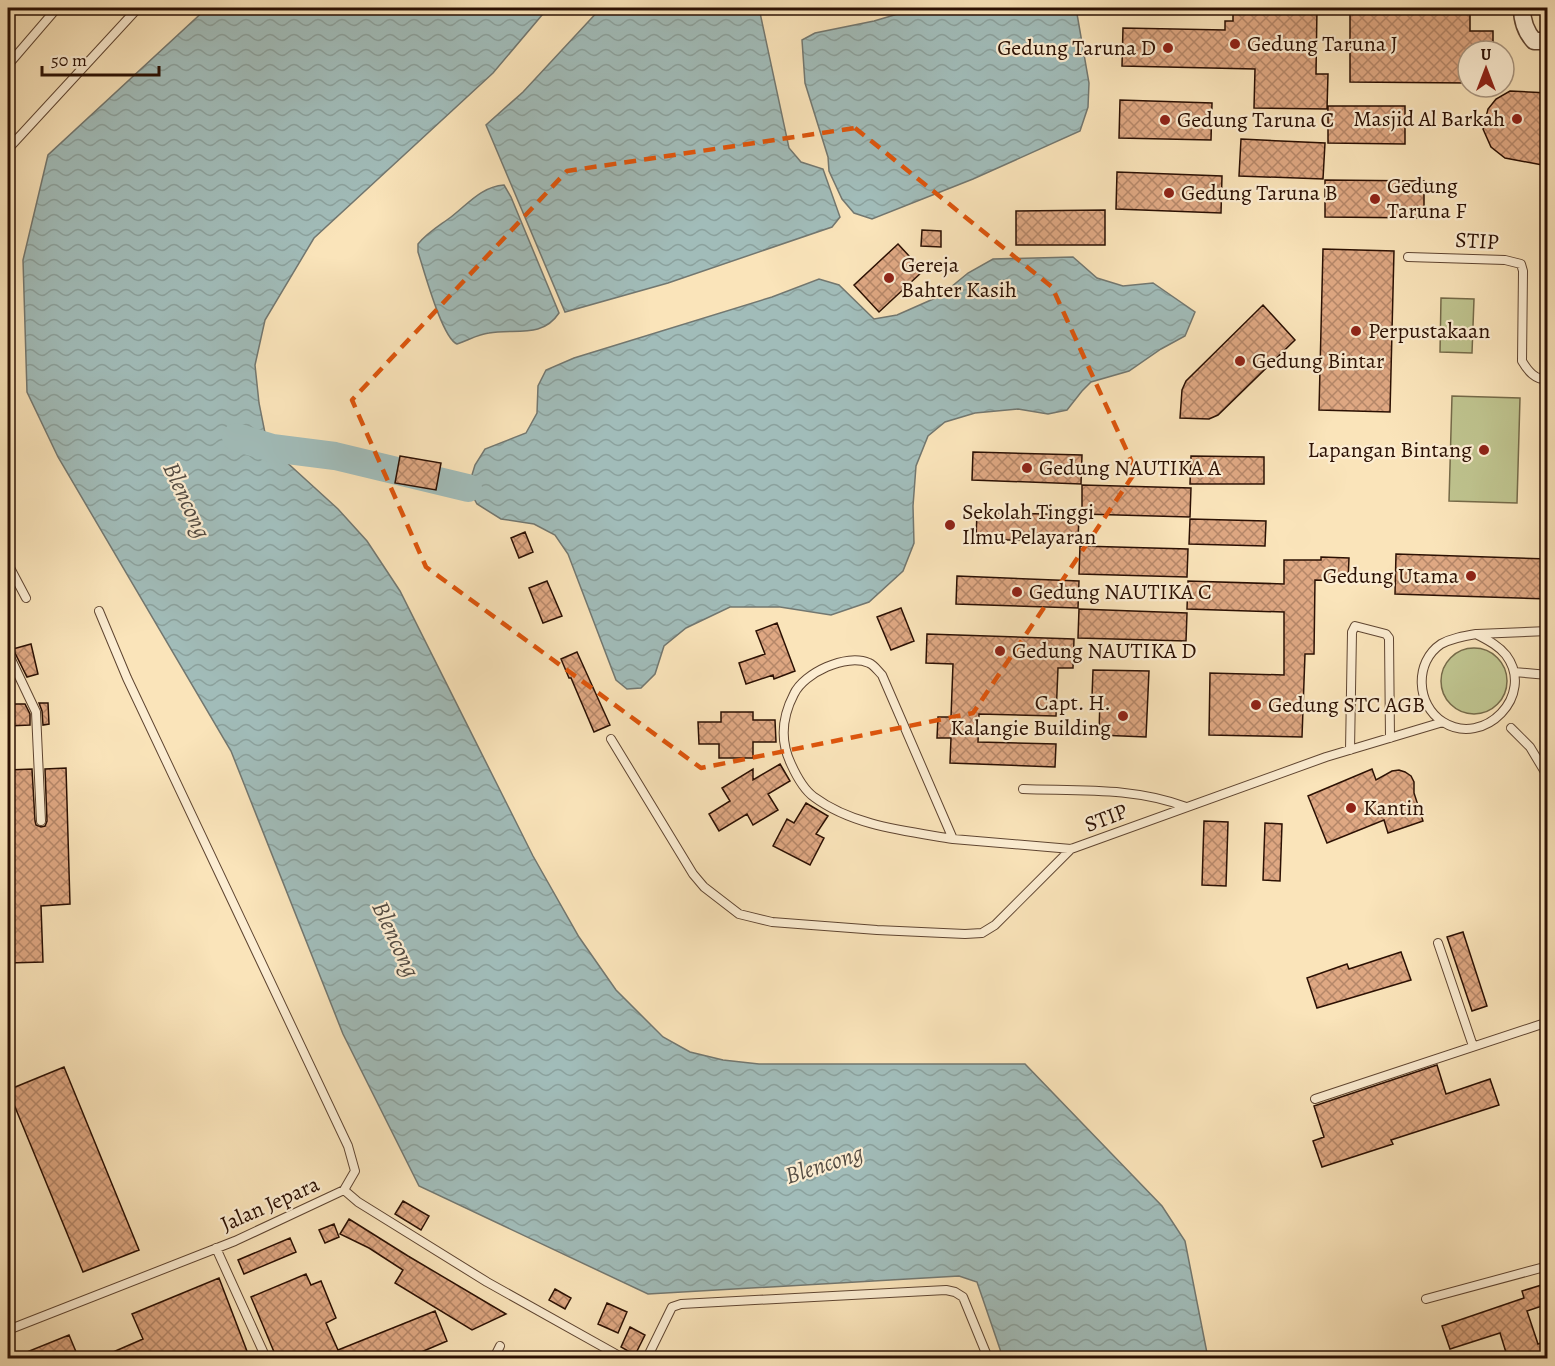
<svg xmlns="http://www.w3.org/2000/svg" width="1555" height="1366" viewBox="0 0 1555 1366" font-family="Alegreya,serif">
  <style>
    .green { fill: #bfc48f; stroke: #756a49; stroke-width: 1.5 }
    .water { fill: url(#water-waves); stroke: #727770; stroke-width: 1.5 }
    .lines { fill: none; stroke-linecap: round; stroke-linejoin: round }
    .river { stroke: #a1bcb9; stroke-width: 28 }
    .building { fill: url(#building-cross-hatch); stroke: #2b1003; stroke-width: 1.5 }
    .service-casing { stroke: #5f4531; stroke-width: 10 }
    .minor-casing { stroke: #5f4531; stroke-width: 19 }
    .service { stroke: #fcedd2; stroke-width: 8 }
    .minor { stroke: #fcedd2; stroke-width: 16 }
    .marked { fill: none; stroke: #df550c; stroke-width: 4.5; stroke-dasharray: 12 8; stroke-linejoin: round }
    .poi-dot { fill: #8f2418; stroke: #fcedd2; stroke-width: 2 }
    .labels { text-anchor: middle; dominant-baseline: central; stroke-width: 4.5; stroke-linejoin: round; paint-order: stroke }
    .poi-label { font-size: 22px; fill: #2b1003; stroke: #fcedd2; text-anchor: start }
    .street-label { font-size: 22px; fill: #2b1003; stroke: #fcedd2 }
    .water-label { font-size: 24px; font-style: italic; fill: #544c43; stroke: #fcedd2 }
  </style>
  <defs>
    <pattern id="water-waves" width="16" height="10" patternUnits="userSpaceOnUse" patternTransform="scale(1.5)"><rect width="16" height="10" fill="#a1bcb9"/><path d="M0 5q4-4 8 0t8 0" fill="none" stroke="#8ba19d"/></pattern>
    <pattern id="building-cross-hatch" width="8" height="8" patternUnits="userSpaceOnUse" patternTransform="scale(1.5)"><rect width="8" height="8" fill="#dfa883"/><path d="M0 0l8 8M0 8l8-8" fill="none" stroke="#b58769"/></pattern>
  </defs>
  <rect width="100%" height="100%" fill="#fae4ba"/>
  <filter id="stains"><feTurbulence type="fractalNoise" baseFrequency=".00333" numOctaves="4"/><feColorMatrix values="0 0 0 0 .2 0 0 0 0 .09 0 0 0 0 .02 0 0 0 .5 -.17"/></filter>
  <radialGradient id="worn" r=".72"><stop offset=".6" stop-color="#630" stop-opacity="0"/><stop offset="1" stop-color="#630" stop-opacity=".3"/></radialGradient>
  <path class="green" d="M1441 298 1474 299 1472 353 1440 352Z
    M1452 396 1520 398 1517 503 1449 501Z
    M1441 681a33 33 0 1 1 66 0a33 33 0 1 1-66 0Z"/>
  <path class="water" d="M207 8H548L493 73 314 238 265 320 255 365 259 403 266 438 282 458 338 509 367 541 400 591 533 856 579 937 616 990 663 1037 690 1052 723 1060 759 1064H1025L1162 1206 1185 1241 1208 1358H1003L977 1282 959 1276 648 1294 419 1186 343 1034 231 751 58 457 27 392 23 260 48 155Z
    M601 8H759L789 148 801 162 823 169 840 217 832 227 668 283 565 312 486 125 523 92Z
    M918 8H1076L1089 83 1088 107 1080 131 973 179 872 219 854 213 842 199 829 171 828 157 805 83 802 40 815 33 874 21Z
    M504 185 511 197 559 313C542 339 514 328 489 333 478 334 467 341 457 344 442 338 424 270 418 252V244C428 232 439 226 451 217 469 203 481 187 504 185Z
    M1073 257 1097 278 1123 286 1153 283 1195 312 1185 336 1161 349 1129 371 1091 382 1082 391 1067 410 1048 414 1018 409 975 413 945 422 928 436 916 466 913 506 914 543 903 571 869 602 831 615 780 607H730L686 628 664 646 655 674 641 688 627 689 616 680 568 554 555 535 534 524 501 519 477 504 468 488 475 465 485 449 526 433 537 413 538 386 546 370 574 358 772 297 819 279 839 285 874 319 897 315 940 296 968 273 993 259Z"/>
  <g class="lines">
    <path class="river" d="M236 437 272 448 335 456 468 488"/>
  </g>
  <path class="building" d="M1233 8H1317L1316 74H1328L1327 109 1254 108 1255 69 1122 66 1123 28 1225 30V21H1233Z
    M1350 8H1470V31H1493V50H1468V83L1350 82Z
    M1510 91 1548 93V166L1505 158 1491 147 1483 129 1488 109 1496 99Z
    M1120 100 1212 103 1211 140 1119 138Z
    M1328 106H1405V144L1328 143Z
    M1241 139 1325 143 1323 179 1239 176Z
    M1117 172 1222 176 1221 213 1116 209Z
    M1325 180 1424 181V218L1325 217Z
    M1105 210V245H1016V211Z
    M922 230 941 231V247L921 246Z
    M898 244 923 271 879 312 854 285Z
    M1323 249 1394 251 1390 412 1319 410Z
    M1263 305 1295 340 1218 415 1209 419 1180 418 1182 390 1186 381Z
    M973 452 1082 455 1081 484 972 480Z
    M400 456 441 463 436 490 395 483Z
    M1191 456 1264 457V484H1190Z
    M1082 485 1191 488 1190 517 1082 514Z
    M977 512 1079 515 1078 542 976 539Z
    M1190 519 1266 521 1265 546 1189 544Z
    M525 532 533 552 519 558 511 538Z
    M1080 546 1188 549 1187 577 1079 574Z
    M1396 554 1548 559V599L1395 594Z
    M1321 557 1349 558 1348 581 1315 580 1314 654H1305L1302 737 1209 735 1210 673 1284 675V612L1187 609 1188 581 1284 584V560H1321Z
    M957 576 1079 581 1078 608 956 604Z
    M547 581 562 616 543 623 529 588Z
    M901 608 914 641 891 650 877 617Z
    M1079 609 1187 613 1186 641 1078 638Z
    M777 623 795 671 774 679 773 675 746 684 739 663 765 654 756 631Z
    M927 634 1074 639 1073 668H1058L1056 716 979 714 978 742 1056 744 1055 767 950 763 951 738H937L938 717H951L953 664 926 663Z
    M31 644 38 674 27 677 13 649Z
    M577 652 610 725 594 732 571 678H569L561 659Z
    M1093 670 1149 671 1146 737 1099 735 1100 697H1092Z
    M39 703H48L49 724 43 725 42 711Z
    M8 704H25L30 714V725L8 726Z
    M721 712H753V720H775L776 742H753V758H719V744H699L698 722H721Z
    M780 764 790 781 768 794 778 810 753 825 747 814 719 831 709 814 730 801 722 788 753 769V780Z
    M66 768 70 904 41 906 43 962 8 963V770L32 769 35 821 36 825 41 827 45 826 47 821 45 769Z
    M1372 769 1376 780 1392 771 1399 770 1405 772 1411 776 1414 782V793L1423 821 1388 833 1384 820 1327 843 1308 796Z
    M806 803 828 816 816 834 824 838 810 865 773 846 787 819 794 823Z
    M1204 821 1228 822 1226 886 1202 885Z
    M1265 823 1282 824 1280 881 1263 880Z
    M1463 932 1487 1006 1472 1011 1447 937Z
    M1401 952 1411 980 1317 1008 1307 978 1347 964 1349 969Z
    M1437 1065 1446 1094 1490 1079 1499 1105 1391 1140 1393 1144 1322 1167 1313 1141 1324 1137 1314 1106Z
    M64 1067 139 1250 83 1272 8 1090Z
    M403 1201 429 1216 421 1230 395 1214Z
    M349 1219 408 1256 506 1314 472 1330 395 1283 403 1270 369 1248 340 1234Z
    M334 1224 339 1237 325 1243 319 1230Z
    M290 1238 296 1252 244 1274 238 1260Z
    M306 1274 311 1285 321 1281 336 1318 326 1323 338 1350 435 1311 447 1341 405 1359H277L251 1297Z
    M219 1278 250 1359H97L143 1339 132 1314Z
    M1548 1283V1304L1527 1311 1538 1344 1548 1341V1359H1508L1500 1333 1450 1349 1442 1326 1524 1298 1522 1291Z
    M555 1289 571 1298 565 1309 549 1300Z
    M607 1303 627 1312 618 1333 598 1324Z
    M630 1327 645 1335 635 1355 621 1347Z
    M69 1335 79 1359H12V1358Z"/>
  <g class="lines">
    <defs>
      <path id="service" d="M8 65 57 8
        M8 149 138 8
        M1408 257 1505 260 1521 264 1523 271 1522 361C1528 371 1535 380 1548 380
        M8 564 26 598
        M99 611 127 678 348 1146 355 1171 344 1190
        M1476 634C1487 640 1498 645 1506 655 1536 695 1484 748 1443 722 1416 705 1414 662 1441 644 1452 638 1464 636 1476 634Z
        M1477 634 1548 631
        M8 653 36 712 41 821
        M1514 672 1548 675
        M1511 728 1530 747 1548 777
        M611 739 693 874 704 887 739 914 772 922 877 930 965 934 982 933 995 925 1071 849
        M1350 750 1352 632 1355 626 1386 634 1389 638 1390 738
        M1023 789C1077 791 1135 787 1186 807
        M953 839C906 831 853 826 814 797 804 790 796 775 791 764 780 741 782 717 794 694 804 673 846 653 869 663 874 665 878 671 882 675L953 839 1071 849 1326 757 1443 722
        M1438 943 1473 1046
        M1315 1099 1548 1022
        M216 1248 266 1358
        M1426 1299 1548 1266
        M8 1330 235 1241 344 1190 358 1202 487 1282 623 1358
        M494 1358 500 1346
        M647 1358 672 1307 681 1304 946 1290 955 1292 963 1297 988 1358"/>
      <path id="minor" d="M1522 8C1522 21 1525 31 1534 41H1548"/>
    </defs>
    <use href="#service" class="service-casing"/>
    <use href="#minor" class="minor-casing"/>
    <use href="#service" class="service"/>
    <use href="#minor" class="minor"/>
  </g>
  <path class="marked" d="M855 128 1052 287 1136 471 973 713 701 768 426 567 352 400 567 171Z"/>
  <g class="poi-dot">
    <circle cx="1235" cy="44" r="6"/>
    <circle cx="1168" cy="48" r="6"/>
    <circle cx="1517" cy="119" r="6"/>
    <circle cx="1165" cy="120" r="6"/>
    <circle cx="1169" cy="193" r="6"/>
    <circle cx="1375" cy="199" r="6"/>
    <circle cx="889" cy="278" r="6"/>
    <circle cx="1356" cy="331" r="6"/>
    <circle cx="1240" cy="361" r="6"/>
    <circle cx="1484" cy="450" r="6"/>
    <circle cx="1027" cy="468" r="6"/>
    <circle cx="950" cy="525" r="6"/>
    <circle cx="1471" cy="576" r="6"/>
    <circle cx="1017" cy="592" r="6"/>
    <circle cx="1000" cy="651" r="6"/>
    <circle cx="1256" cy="705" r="6"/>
    <circle cx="1123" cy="716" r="6"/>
    <circle cx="1351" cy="808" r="6"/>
  </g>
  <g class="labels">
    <g class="poi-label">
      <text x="1247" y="44">Gedung Taruna J</text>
      <text x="1156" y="48" text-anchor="end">Gedung Taruna D</text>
      <text x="1505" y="119" text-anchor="end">Masjid Al Barkah</text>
      <text x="1177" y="120">Gedung Taruna C</text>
      <text x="1387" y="186">Gedung<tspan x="1387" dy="25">Taruna F</tspan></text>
      <text x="1181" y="193">Gedung Taruna B</text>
      <text x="901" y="265">Gereja<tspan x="901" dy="25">Bahter Kasih</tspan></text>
      <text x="1368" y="331">Perpustakaan</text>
      <text x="1252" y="361">Gedung Bintar</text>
      <text x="1472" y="450" text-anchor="end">Lapangan Bintang</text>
      <text x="1039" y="468">Gedung NAUTIKA A</text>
      <text x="962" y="512">Sekolah Tinggi<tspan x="962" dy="25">Ilmu Pelayaran</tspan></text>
      <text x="1459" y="576" text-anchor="end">Gedung Utama</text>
      <text x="1029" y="592">Gedung NAUTIKA C</text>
      <text x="1012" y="651">Gedung NAUTIKA D</text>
      <text x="1111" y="703" text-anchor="end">Capt. H.<tspan x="1111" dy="25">Kalangie Building</tspan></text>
      <text x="1268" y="705">Gedung STC AGB</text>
      <text x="1363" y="808">Kantin</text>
    </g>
    <g class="street-label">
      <text transform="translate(1477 241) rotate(3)">STIP</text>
      <text transform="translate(1106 818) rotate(-21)">STIP</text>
      <text transform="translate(270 1204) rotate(-24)">Jalan Jepara</text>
    </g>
    <g class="water-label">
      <text transform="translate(187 500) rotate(65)">Blencong</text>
      <text transform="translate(396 939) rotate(65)">Blencong</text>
      <text transform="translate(824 1164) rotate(-18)">Blencong</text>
    </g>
  </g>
  <rect width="1555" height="1366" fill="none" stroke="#fae4ba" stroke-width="30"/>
  <rect x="9" y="9" width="1537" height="1348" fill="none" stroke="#2b1003" stroke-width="3"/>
  <rect x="15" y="15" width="1525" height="1336" fill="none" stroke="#2b1003" stroke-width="1.5"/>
  <g transform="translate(1486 69)"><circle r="28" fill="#fcedd2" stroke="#a8957f" stroke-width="1.5"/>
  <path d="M0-4.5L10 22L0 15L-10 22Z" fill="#8f2418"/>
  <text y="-9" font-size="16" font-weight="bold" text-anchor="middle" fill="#2b1003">U</text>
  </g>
  <path d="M42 66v9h117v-9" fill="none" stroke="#2b1003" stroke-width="3"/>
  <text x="51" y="66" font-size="18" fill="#2b1003" stroke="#fcedd2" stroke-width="4.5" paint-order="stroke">50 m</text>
  <rect width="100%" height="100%" filter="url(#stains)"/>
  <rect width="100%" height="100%" fill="url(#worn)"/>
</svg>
